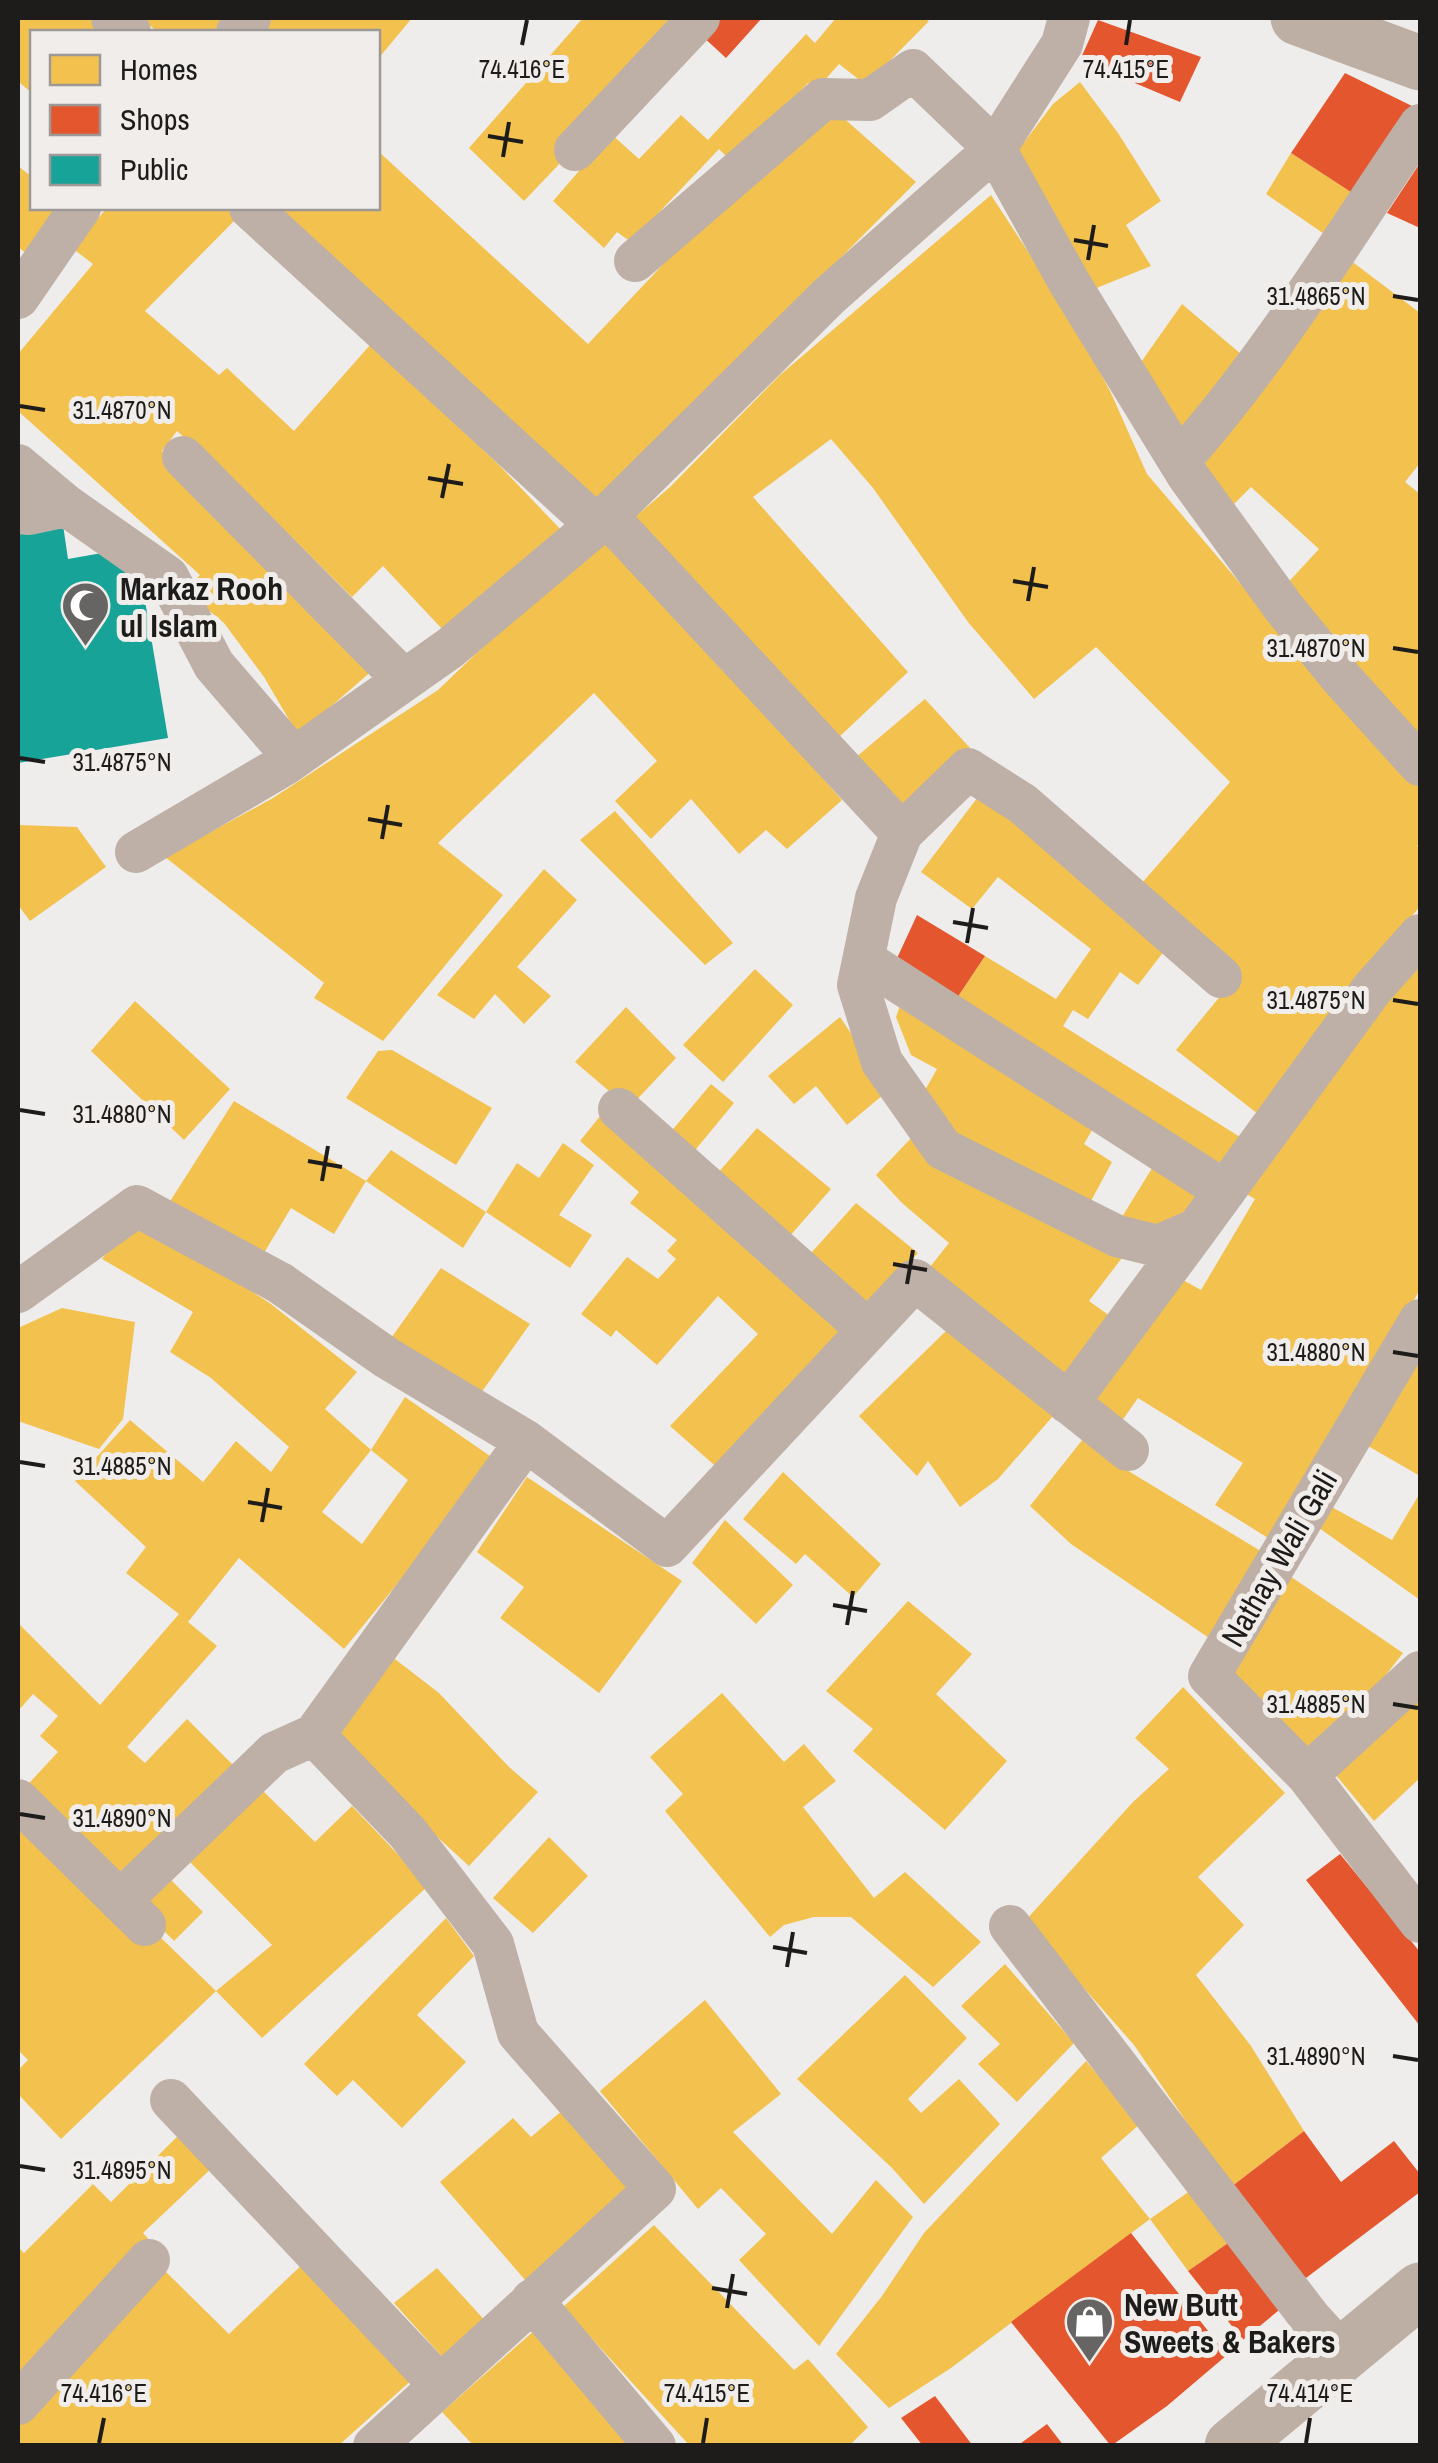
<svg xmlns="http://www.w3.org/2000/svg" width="1438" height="2463" viewBox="0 0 1438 2463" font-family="'Archivo Narrow',sans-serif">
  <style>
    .homes { fill: #f2c14e }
    .shops { fill: #e4572e }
    .public { fill: #17a398 }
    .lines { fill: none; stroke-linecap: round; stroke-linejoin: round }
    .minor { stroke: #beb0a6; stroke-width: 42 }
    .major { stroke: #bdafa3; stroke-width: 55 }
    .ticks { fill: none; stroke: #1d1c1b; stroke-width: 4 }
    .labels { text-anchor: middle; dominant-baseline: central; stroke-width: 10; stroke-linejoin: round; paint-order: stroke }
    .poi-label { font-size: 32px; font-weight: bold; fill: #1d1c1b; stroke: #f0edea; text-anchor: start }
    .street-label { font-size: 32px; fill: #1d1c1b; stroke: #f0edea }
    .ticks-label { font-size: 25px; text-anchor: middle; fill: #1d1c1b; stroke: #f0edea; stroke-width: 10; stroke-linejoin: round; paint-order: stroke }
  </style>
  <rect width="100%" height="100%" fill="#efedeb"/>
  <path class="homes" d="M18 18H89L108 32H32V93L20 83 18 85Z
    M140 18H231L218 32H158Z
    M267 18H412L378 59V32H255Z
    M583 18H680L554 151 564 159 524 201 469 148Z
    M836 18H923L929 21 866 85 839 64 816 90 808 83 734 164 719 149 631 242 617 232 604 248 553 201 611 134 639 159 681 115 708 140 806 34 815 43Z
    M1080 82 1118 133 1161 201 1126 225 1151 266 1094 289 1016 153 1053 104Z
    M830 106 916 182 593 507 269 208H378V151L588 344 671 256Z
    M1291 153 1357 196 1330 238 1266 194Z
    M18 166 32 177V208H65L28 255 18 247Z
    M991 195 1072 319 1111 393 1147 474 1360 724 1420 787V842L1417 846 1420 849V906L1258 1114 1176 1050 1240 972 1135 891 1230 782 1096 647 1034 699 968 622 873 488 831 439 753 497 908 672 837 739 627 524 670 487 780 375Z
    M107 208H230L239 216 145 311 219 375 227 368 294 431 371 344 496 462 565 534 444 631 383 566 352 597 244 490 177 431 162 451 374 669 298 735 264 677 224 623 185 591 200 575 18 411V354L93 264 72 248Z
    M1346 257 1420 313V463L1405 482 1420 494V748L1283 588 1319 549 1251 487 1234 504 1195 455Z
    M1182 304 1248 360 1184 437 1139 365Z
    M604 531 842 800 787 849 766 830 739 854 691 799 651 839 615 801 657 761 594 693 438 843 503 895 383 1041 314 998 324 983 165 857 273 798 438 690Z
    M925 699 971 749 898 817 849 763Z
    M981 793 1171 942 1138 985 1120 972 1088 1019 1073 1010 1063 1026 1248 1142 1220 1180 951 1007 985 956 1056 999 1091 949 998 877 972 909 921 872Z
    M615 811 733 943 705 965 580 840Z
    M18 825 77 827 106 867 30 921 18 905Z
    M544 869 577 900 517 967 551 996 524 1024 495 994 474 1019 437 995Z
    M1420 946V1289L1361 1398 1273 1541 1215 1505 1243 1463 1138 1398 1119 1425 1083 1399 1174 1275 1201 1290 1255 1199 1239 1190Z
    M755 969 793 1005 723 1082 683 1045Z
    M905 991 1099 1118 1084 1144 1112 1162 1085 1212 938 1124 920 1099 937 1069 911 1055 896 1017Z
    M135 1001 230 1089 184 1140 91 1051Z
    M626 1007 676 1058 629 1108 575 1062Z
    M840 1017 889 1090 847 1125 816 1086 794 1104 768 1076Z
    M392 1050 492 1108 456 1165 346 1098 378 1051Z
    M711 1084 734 1103 687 1160 664 1140Z
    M234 1101 366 1181 334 1234 291 1208 264 1253 167 1206Z
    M605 1110 856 1328 721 1471 670 1426 758 1334 718 1296 657 1365 616 1330 611 1337 581 1314 627 1257 658 1279 676 1259 667 1251 677 1240 630 1203 639 1192 580 1141Z
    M757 1128 831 1189 782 1245 711 1181Z
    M916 1133 1128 1250 1089 1301 1117 1321 1064 1385 922 1277 949 1243 902 1203 876 1175Z
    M563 1143 594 1165 559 1215 592 1235 570 1268 486 1212 463 1248 366 1181 391 1150 486 1212 517 1163 539 1178Z
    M1159 1157 1209 1188 1193 1214 1152 1232 1117 1225Z
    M856 1203 918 1253 864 1314 803 1262Z
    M131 1220 220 1270 271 1304 357 1372 325 1409 371 1450 322 1512 362 1544 408 1480 371 1450 405 1397 490 1456 403 1577 344 1649 239 1558 188 1622 217 1646 127 1747 145 1763 187 1719 239 1771 119 1889 18 1795 58 1752 40 1736 58 1716 33 1694 18 1711V1623L100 1705 179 1614 126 1573 146 1547 75 1481 130 1420 203 1482 236 1441 271 1472 289 1447 211 1378 170 1352 193 1312 102 1259Z
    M441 1268 530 1324 476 1400 389 1341Z
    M62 1308 135 1322 123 1419 99 1449 18 1421V1328Z
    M950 1327 1053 1416 998 1479 960 1507 928 1461 917 1476 859 1416Z
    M1420 1355V1476L1361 1442Z
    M1083 1439 1125 1469 1269 1556 1215 1642 1071 1544 1030 1506Z
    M783 1472 881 1564 853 1597 805 1554 796 1564 743 1519Z
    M527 1477 682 1581 599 1693 500 1618 524 1587 477 1552Z
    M1420 1493V1600L1315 1525 1328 1505 1392 1540Z
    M725 1520 793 1585 756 1624 692 1563Z
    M1284 1572 1403 1653 1371 1694 1301 1757 1225 1676Z
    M908 1601 972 1654 936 1694 1007 1761 945 1830 853 1751 873 1729 826 1691Z
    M391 1656 439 1693 509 1767 538 1792 469 1866 409 1811 336 1729Z
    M1420 1684V1778L1374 1821 1330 1768Z
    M1183 1687 1285 1793 1198 1877 1244 1925 1196 1975 1251 2046 1304 2131 1231 2187 1134 2045 1025 1921 1133 1802 1169 1769 1135 1738Z
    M722 1693 784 1762 804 1744 836 1781 803 1807 874 1898 905 1872 981 1942 933 1987 851 1917H814L784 1925 770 1937 665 1811 683 1794 650 1757Z
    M263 1791 315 1842 352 1806 428 1886 262 2038 216 1991 272 1945 190 1862Z
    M18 1821 157 1934 216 1991 61 2139 18 2094V2070L28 2060 18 2050Z
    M549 1837 588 1876 533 1933 493 1898Z
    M161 1870 203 1912 174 1941 132 1899Z
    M446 1918 474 1956 417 2015 466 2062 402 2128 353 2080 337 2096 304 2064Z
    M1005 1964 1074 2043 1017 2102 978 2064 1000 2044 961 2006Z
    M905 1975 967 2038 908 2099 921 2113 959 2079 1000 2124 924 2204 892 2168 797 2079Z
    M705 2000 781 2094 733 2132 832 2234 876 2180 913 2217 819 2346 739 2260 766 2234 721 2188 698 2209 600 2091Z
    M1086 2061 1140 2124 1101 2158 1150 2219 951 2368 889 2408 836 2354 882 2296 924 2233Z
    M564 2109 632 2186 526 2281 440 2182 513 2118 531 2137Z
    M183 2131 216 2164 143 2233 153 2244 18 2385V2247L24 2253 93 2184 111 2202Z
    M1194 2188 1231 2241 1188 2271 1150 2219Z
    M654 2225 794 2370 808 2359 868 2427 849 2446H690L563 2307Z
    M308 2259 414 2378 338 2446H18V2426L43 2391 162 2268 229 2334Z
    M437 2268 489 2325 447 2362 394 2303Z
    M535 2330 635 2446H474L442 2412Z"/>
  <path class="shops" d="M714 18H762L726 58 700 34Z
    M1098 20 1201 57 1180 102 1080 60Z
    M1345 73 1414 107 1357 196 1291 153Z
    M1420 163V228L1387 213Z
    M917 915 985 956 951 1007 892 969Z
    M1340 1854 1420 1952V2026L1306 1880Z
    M1304 2131 1341 2182 1394 2141 1420 2174V2192L1302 2281 1231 2187Z
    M1131 2233 1227 2355 1167 2406 1111 2446 1011 2322Z
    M1231 2241 1284 2306 1243 2340 1188 2271Z
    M935 2396 973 2446H923L901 2418Z
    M1047 2424 1064 2446H1017Z"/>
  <path class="public" d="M63 525 68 559 136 547 168 738 18 763V532Z"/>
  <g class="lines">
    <path class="minor" d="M112 18 130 32
      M237 32 250 18
      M575 150 699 18
      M250 208 596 525
      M635 261 823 99 870 100 913 70 995 149 1069 282 1188 476 1284 608 1343 680 1420 765
      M18 298 80 208
      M183 457 404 680
      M1179 461C1271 358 1342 239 1420 125
      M18 465 67 506 168 577 214 665 294 758
      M18 513 29 514 67 506
      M607 516 902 833 876 898 858 985 882 1062 943 1149 1117 1236 1158 1246 1197 1229 1372 989 1420 935
      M902 833 968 769 1023 804 1221 977
      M136 852 284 765 450 648 607 516 829 296 995 149 1062 44 1069 18
      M864 960 1225 1191
      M619 1109 868 1330
      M18 1292 137 1206 280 1283 387 1358 526 1441 667 1546 915 1280 1128 1450
      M1420 1320 1209 1676 1307 1775 1420 1922
      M1068 1403 1197 1229
      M1307 1775 1420 1672
      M18 1800 145 1925
      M120 1901 274 1753 314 1735
      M1010 1926 1311 2319 1343 2354
      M171 2100 439 2384
      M532 2300 655 2446
      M18 2404 149 2260
      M374 2446 655 2189 518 2033 493 1944 408 1833 314 1735 526 1441"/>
    <path class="major" d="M1298 18 1420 63
      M1232 2446 1420 2290"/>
  </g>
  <path class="ticks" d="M522 45 527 20M1126 45 1130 20M488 136 523 142M503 157 509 122M1074 240 1108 246M1088 260 1094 225M1393 296 1418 300M20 406 45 410M428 478 463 484M442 498 449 464M1013 581 1048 587M1028 601 1034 567M1393 648 1418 652M20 758 45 762M368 819 402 825M382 839 388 805M953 922 988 928M967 943 973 908M1393 1000 1418 1004M20 1110 45 1114M308 1161 342 1167M322 1181 328 1146M893 1264 927 1270M907 1284 913 1250M1393 1352 1418 1356M20 1462 45 1466M248 1502 282 1508M262 1522 268 1488M833 1605 867 1611M847 1625 853 1591M1393 1704 1418 1708M20 1814 45 1818M773 1947 807 1953M787 1967 793 1932M1393 2056 1418 2060M20 2166 45 2170M712 2288 747 2294M727 2308 733 2274M99 2443 104 2418M703 2443 707 2418M1306 2443 1310 2418"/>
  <defs>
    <symbol id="mosque-pin" viewBox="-11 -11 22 30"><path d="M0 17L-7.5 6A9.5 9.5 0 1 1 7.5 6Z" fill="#666564" stroke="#f0edea"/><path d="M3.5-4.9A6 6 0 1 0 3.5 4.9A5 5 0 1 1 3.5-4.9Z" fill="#fff"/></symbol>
    <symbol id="shop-pin" viewBox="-11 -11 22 30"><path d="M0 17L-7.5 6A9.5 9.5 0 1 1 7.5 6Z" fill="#666564" stroke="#f0edea"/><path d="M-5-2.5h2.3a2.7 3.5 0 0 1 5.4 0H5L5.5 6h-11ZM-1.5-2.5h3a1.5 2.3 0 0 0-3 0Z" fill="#fff"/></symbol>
  </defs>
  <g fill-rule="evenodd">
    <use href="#mosque-pin" x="58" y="578" width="55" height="75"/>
    <use href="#shop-pin" x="1062" y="2294" width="55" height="75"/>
  </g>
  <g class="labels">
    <g class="poi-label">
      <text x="120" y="588">Markaz Rooh<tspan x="120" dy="37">ul Islam</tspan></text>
      <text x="1124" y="2304">New Butt<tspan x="1124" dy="37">Sweets &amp; Bakers</tspan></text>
    </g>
    <g class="street-label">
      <text transform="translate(1279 1558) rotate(-60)">Nathay Wali Gali</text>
    </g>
  </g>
  <g class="ticks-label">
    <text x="522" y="78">74.416°E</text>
    <text x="1126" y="78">74.415°E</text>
    <text x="1316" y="305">31.4865°N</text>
    <text x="122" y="419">31.4870°N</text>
    <text x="1316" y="657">31.4870°N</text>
    <text x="122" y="771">31.4875°N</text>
    <text x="1316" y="1009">31.4875°N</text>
    <text x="122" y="1123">31.4880°N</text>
    <text x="1316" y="1361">31.4880°N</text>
    <text x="122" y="1475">31.4885°N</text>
    <text x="1316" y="1713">31.4885°N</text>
    <text x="122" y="1827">31.4890°N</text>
    <text x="1316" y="2065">31.4890°N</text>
    <text x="122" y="2179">31.4895°N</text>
    <text x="104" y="2402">74.416°E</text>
    <text x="707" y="2402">74.415°E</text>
    <text x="1310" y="2402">74.414°E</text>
  </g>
  <rect width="1438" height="2463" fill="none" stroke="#1d1c1b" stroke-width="40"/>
  <rect x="30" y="30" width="350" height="180" fill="#f0edea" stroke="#9c9997" stroke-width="2.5"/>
  <rect x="50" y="55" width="50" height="30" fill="#f2c14e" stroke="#9c9997" stroke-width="2.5"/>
  <text x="120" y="80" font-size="30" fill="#1d1c1b">Homes</text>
  <rect x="50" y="105" width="50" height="30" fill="#e4572e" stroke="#9c9997" stroke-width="2.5"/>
  <text x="120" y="130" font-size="30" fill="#1d1c1b">Shops</text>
  <rect x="50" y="155" width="50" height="30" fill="#17a398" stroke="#9c9997" stroke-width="2.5"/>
  <text x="120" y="180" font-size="30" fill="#1d1c1b">Public</text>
</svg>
